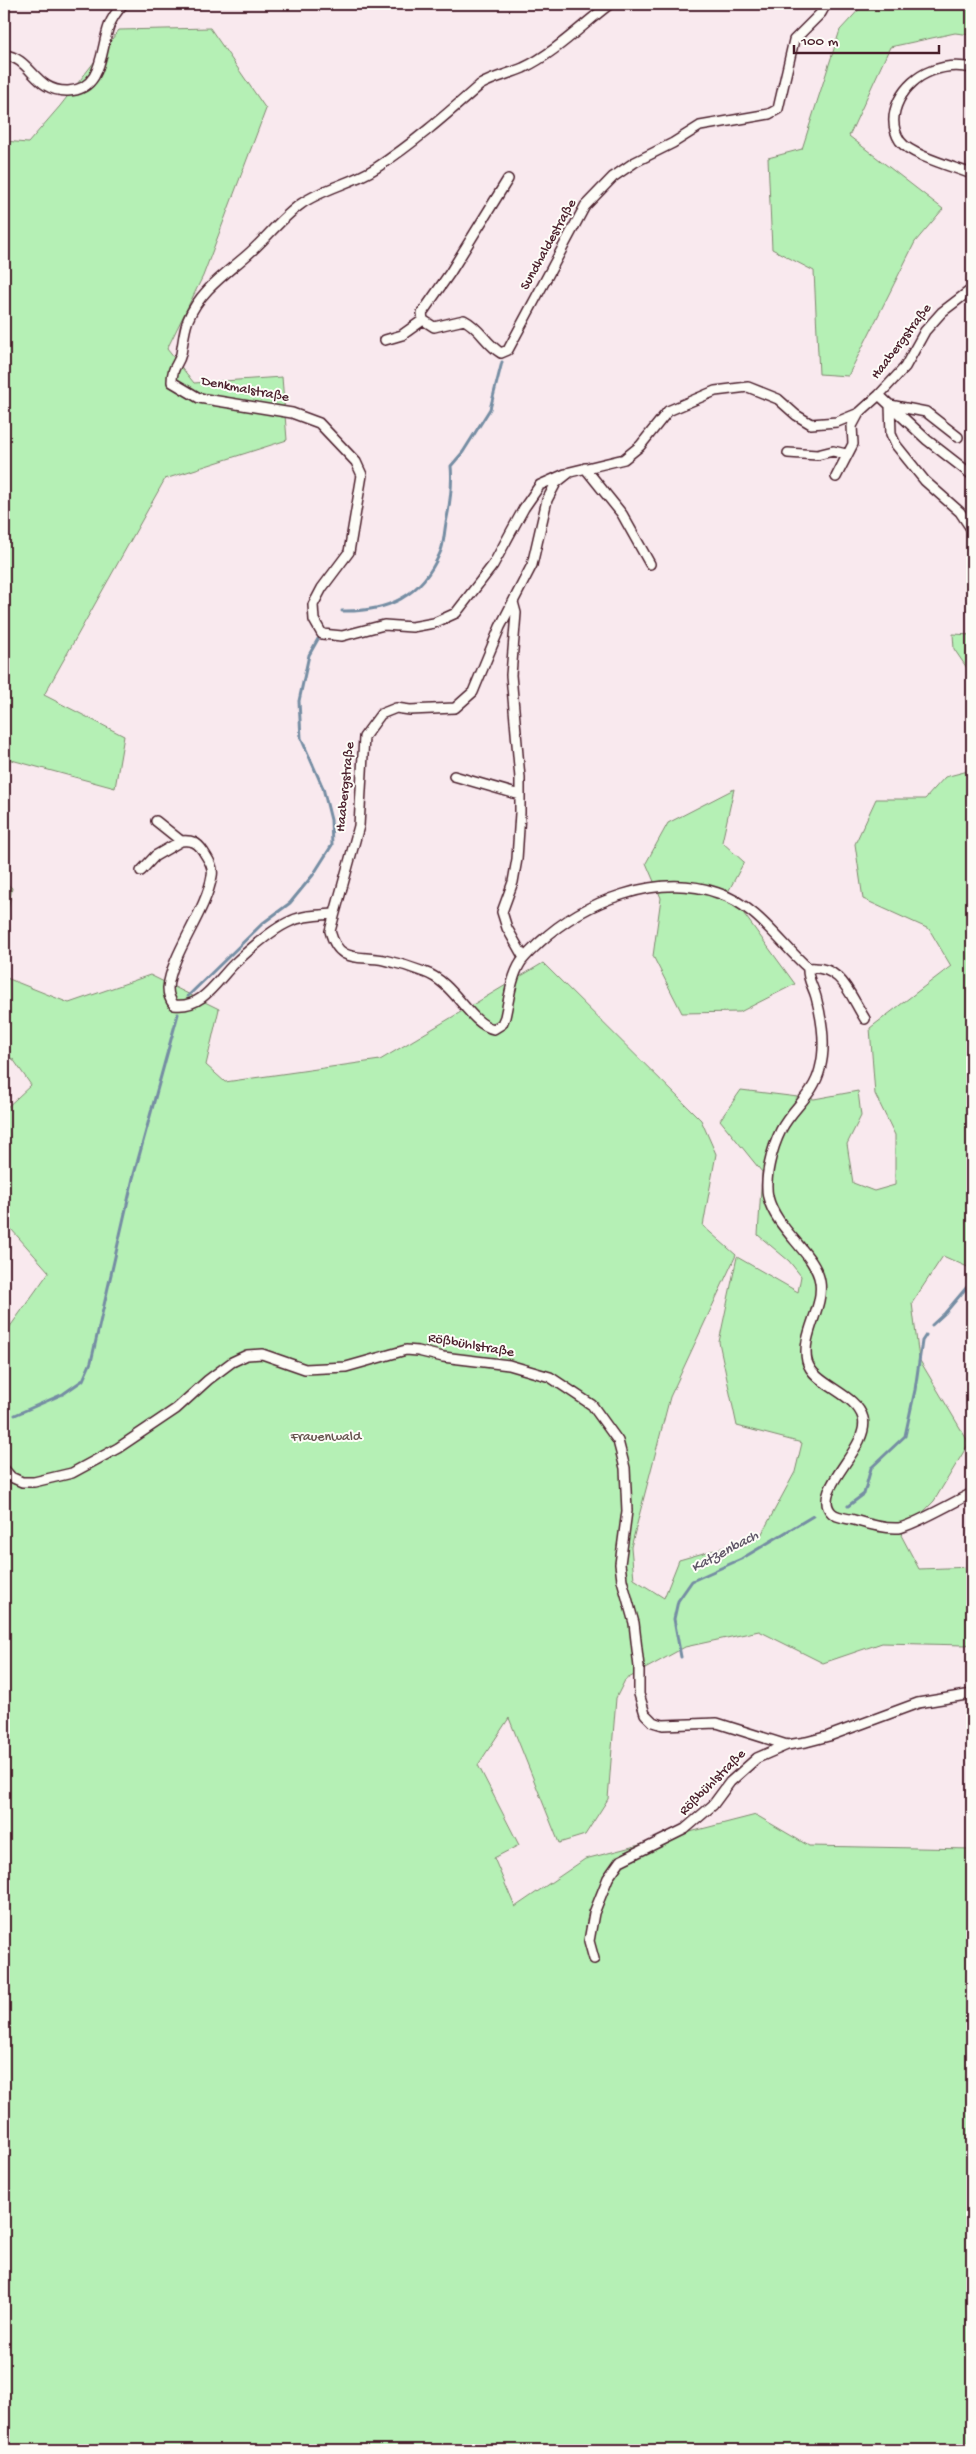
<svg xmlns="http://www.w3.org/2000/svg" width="976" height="2454" viewBox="0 0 976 2454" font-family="'Gochi Hand',sans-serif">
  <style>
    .green { fill: #b5f0b5; stroke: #808870 }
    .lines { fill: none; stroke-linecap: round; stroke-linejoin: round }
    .stream { stroke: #758da3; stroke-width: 3 }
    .street-casing { stroke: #4a1f2b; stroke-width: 12 }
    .street { stroke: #fdfcf7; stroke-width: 9 }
    .labels { text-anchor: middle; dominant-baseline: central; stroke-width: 4; stroke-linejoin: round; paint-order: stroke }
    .street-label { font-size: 14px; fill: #4a1f2b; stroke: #fdfcf7 }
    .park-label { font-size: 14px; fill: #65534e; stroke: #fdfcf7 }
    .water-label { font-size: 15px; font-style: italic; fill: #5f5667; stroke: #fdfcf7 }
  </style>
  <rect width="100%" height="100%" fill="#f9e9ee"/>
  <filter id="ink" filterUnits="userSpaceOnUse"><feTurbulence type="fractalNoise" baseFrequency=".02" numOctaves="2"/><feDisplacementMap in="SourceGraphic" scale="10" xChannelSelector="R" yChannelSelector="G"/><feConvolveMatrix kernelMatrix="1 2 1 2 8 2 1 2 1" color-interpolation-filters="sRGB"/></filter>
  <g filter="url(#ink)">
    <path class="green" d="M864 4H972V35L955 33 890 47 849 136 943 209 915 242 848 376 819 374 814 271 772 249 768 158 802 149 840 30Z
      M210 28 266 109 203 276 167 349 194 383 282 377 287 440 165 479 44 695 124 736 115 788 4 758V141L28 143 60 106 119 30Z
      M953 634 972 635V672L969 671 954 649Z
      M972 770V1269L943 1256 912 1303 919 1359 969 1443 934 1501 901 1535 919 1569 972 1567V1644L965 1645 882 1643 823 1663 759 1631 685 1647 625 1680 616 1698 608 1799 585 1835 559 1843 509 1718 478 1765 519 1845 494 1858 515 1907 585 1859 756 1815 809 1846 972 1849V2450H4V1335L49 1272 4 1221V1110L31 1085 13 1059 4 1057V977L69 1003 150 975 219 1009 206 1065 225 1082 380 1060 543 963 701 1120 716 1154 703 1226 736 1255 670 1397 631 1547 634 1579 664 1598 679 1560 760 1537 795 1472 802 1443 737 1426 719 1342 737 1257 798 1292 801 1276 789 1261 758 1235 762 1172 720 1120 741 1090 814 1099 858 1091 861 1116 847 1144 853 1183 874 1191 895 1185V1135L875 1094 870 1028 951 966 929 929 863 899 855 844 876 799H925L945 777Z
      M734 789 722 842 744 862 728 892 795 984 740 1012 682 1013 653 956 661 898 646 863 668 823Z
      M4 881 12 888 4 932Z"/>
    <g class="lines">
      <path class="stream" d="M342 611C387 612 421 597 440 553 444 545 444 533 446 523 450 504 453 486 451 466L463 452 490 409 502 362
        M188 996 263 923 290 903 313 875 332 845 331 820 323 788 301 738 299 701 309 655 318 639
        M932 1325 945 1313 972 1281
        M15 1415 63 1394 83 1380 91 1362 133 1178 178 1014
        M848 1506 864 1494 871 1468 905 1436 915 1390 922 1341 926 1335
        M681 1657 674 1619 678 1601 692 1581 741 1559 813 1516"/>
      <defs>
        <path id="street" d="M4 55C32 58 34 92 68 91 103 90 100 51 109 26 112 18 117 11 123 4
          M972 68C959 65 944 66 931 71 904 81 883 115 900 141 910 155 954 167 972 174
          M508 179 450 273 422 313 423 320 434 327 464 320C480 328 486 344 501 353L508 350 585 206 613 177 635 162 673 143 700 126 769 114 778 109 794 40 821 13 826 4
          M972 289 942 312 925 331 905 367 879 395 859 413 837 422 811 424 796 415 778 399 748 387 715 391 668 411 640 446 624 459 570 472 556 483 547 500 532 565 500 627 473 692 455 708 410 710 396 708 381 714 364 737 359 826 330 931C339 964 357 955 384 960 398 963 411 967 424 972 455 982 469 1024 494 1029L502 1024 505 1017C509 1000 511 977 521 962 526 955 533 949 539 943 584 901 658 872 718 893 756 905 780 943 808 968 807 979 813 986 816 997 822 1019 826 1047 820 1069 814 1095 792 1108 781 1130 772 1148 764 1178 768 1197 776 1230 816 1254 820 1282 824 1308 801 1334 807 1361 813 1385 856 1393 863 1418 871 1448 809 1491 832 1513 837 1518 847 1518 854 1520 867 1524 885 1529 899 1528 912 1526 958 1500 972 1493
          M385 340 402 335 423 320
          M879 395 927 440 972 475
          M958 437 926 412 890 405 891 434 896 445 925 481 960 512 972 530
          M788 453 817 455 833 451 846 454
          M585 468 622 514 650 564
          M565 474 540 485 524 508 493 565 456 613 434 623 412 627 384 625 342 636 322 634 314 620 313 605 322 588 349 552 362 475 356 462 319 423 292 413 199 398 172 382C172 366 178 366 181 354 183 343 184 330 188 320 199 292 224 275 246 256 265 240 280 219 301 204 324 188 353 183 376 168 413 144 447 114 480 85 494 77 509 74 523 68 555 53 582 25 610 4
          M836 477 853 444 852 426 859 413
          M513 602 516 613 511 675 520 778V813L517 859 513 882 502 912 507 928 524 958
          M454 776 520 795
          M156 821 181 841C192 840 197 842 203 851 208 859 214 867 212 876 206 912 171 954 168 988 168 995 170 1000 174 1005 203 1009 217 980 235 963 249 950 274 928 291 921 304 915 319 915 333 914
          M141 871 155 856 181 841
          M808 968C842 965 849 994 865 1019
          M4 1469 11 1477 22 1482H34L72 1473 118 1448 176 1409 208 1380 232 1362 247 1355 262 1354 305 1369 346 1367 406 1350 418 1351 443 1357 509 1365 550 1377 592 1405 618 1441 625 1468 627 1511 620 1564 622 1580 634 1623 639 1667V1694L645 1714 653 1722 663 1725 717 1723 787 1745
          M594 1959 589 1941 594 1913 608 1878 620 1861 685 1829 713 1805 730 1782 757 1758 787 1745 806 1742 829 1736 918 1703 972 1694"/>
      </defs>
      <use href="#street" class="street-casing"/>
      <use href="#street" class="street"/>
    </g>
  </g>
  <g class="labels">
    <g class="street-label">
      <text transform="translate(549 245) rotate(-61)">Sundhaldestraße</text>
      <text transform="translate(902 342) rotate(-53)">Haabergstraße</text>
      <text transform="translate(245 390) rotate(11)">Denkmalstraße</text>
      <text transform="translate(346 787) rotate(-84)">Haabergstraße</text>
      <text transform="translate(471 1346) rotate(10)">Rößbühlstraße</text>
      <text transform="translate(713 1783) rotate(-45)">Rößbühlstraße</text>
    </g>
    <g class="park-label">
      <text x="326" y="1437">Frauenwald</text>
    </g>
    <g class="water-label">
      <text transform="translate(725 1552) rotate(-28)">Katzenbach</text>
    </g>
  </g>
  <rect width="976" height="2454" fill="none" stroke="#fdfcf7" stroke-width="20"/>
  <rect x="10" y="10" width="956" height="2434" fill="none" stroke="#4a1f2b" stroke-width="2" filter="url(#ink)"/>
  <path d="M794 45v8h145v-8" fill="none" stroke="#4a1f2b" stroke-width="2.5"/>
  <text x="801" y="45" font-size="15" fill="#4a1f2b" stroke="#fdfcf7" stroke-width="4" paint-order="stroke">100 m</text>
</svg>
